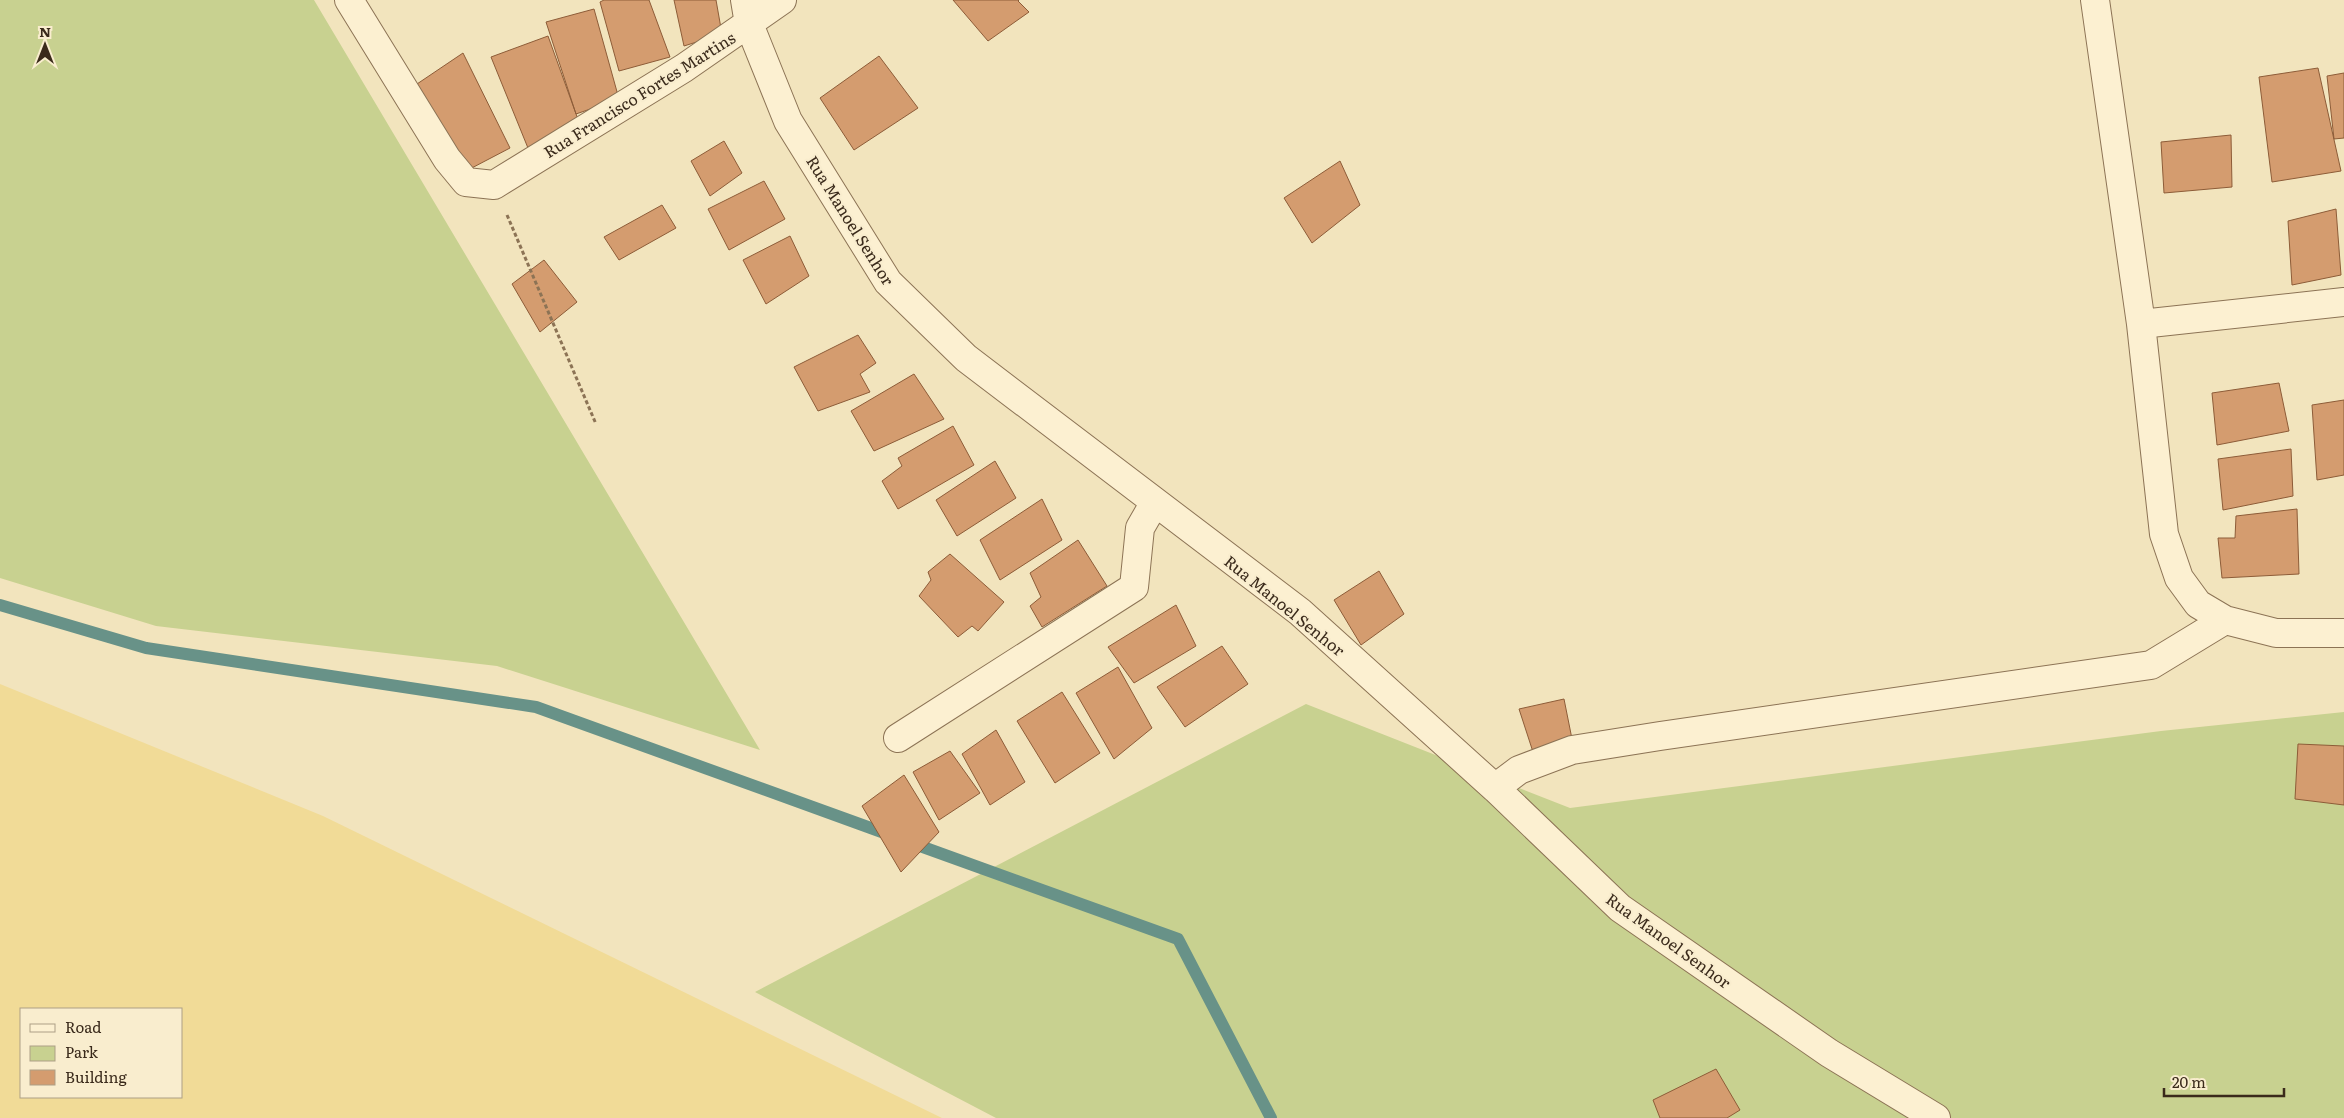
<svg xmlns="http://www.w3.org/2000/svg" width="2344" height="1118" viewBox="0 0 2344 1118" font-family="Literata,serif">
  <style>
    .green { fill: #c8d190 }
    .sand { fill: #f1db97; fill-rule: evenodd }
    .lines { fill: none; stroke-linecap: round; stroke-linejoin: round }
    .stream { stroke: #689288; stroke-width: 12 }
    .building { fill: #d49c6f; stroke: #8d5c38 }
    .street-casing { stroke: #8c7355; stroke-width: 30 }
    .path { stroke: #8c7355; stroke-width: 3; stroke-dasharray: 4 2.5; stroke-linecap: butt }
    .street { stroke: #fcf0d1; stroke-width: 28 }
    .labels { text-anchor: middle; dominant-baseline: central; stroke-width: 4.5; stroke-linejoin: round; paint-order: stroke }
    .street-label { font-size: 16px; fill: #3a2a1b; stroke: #f9edce }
  </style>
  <rect width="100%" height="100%" fill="#f2e4bd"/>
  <path class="green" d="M0 0H314L760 750 497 666 156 626 0 578Z
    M1306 704 1570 808 2161 731 2344 712V1118H996L755 992Z"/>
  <path class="sand" d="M0 684 323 816 942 1118H0ZM21 1009H181V1097H21Z"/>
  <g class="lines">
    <path class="stream" d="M0 605 146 648 536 707 890 835
      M909 842 1178 939 1271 1118"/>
  </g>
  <path class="building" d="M604 0H649L670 57 619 71 600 2Z
    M674 0H716L722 34 684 46Z
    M1019 0 1018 1 1029 12 988 41 953 0Z
    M594 9 619 99 576 114 546 22Z
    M548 36 580 125 530 153 491 57Z
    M463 53 510 148 466 171 414 86Z
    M879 56 918 108 854 150 820 98Z
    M2318 68 2341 171 2272 182 2259 77Z
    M2344 73V138L2334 139 2327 76Z
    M2231 135 2232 187 2164 193 2161 142Z
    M724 141 742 173 710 196 691 161Z
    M1340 161 1360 205 1312 243 1284 198Z
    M764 181 785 219 729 250 708 209Z
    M662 205 676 228 619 260 604 237Z
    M2336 209 2341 275 2292 285 2288 221Z
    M790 236 809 276 766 304 743 260Z
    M544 260 577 302 540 332 512 284Z
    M858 335 876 363 860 374 870 392 818 411 794 367Z
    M914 374 944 419 874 451 851 411Z
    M2279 383 2289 431 2217 445 2212 393Z
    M2344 400V475L2317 480 2312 405Z
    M953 426 974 465 898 509 882 481 902 466 898 458Z
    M2291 449 2293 496 2223 510 2218 459Z
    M995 461 1016 498 957 536 936 500Z
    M1042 499 1062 540 1000 580 980 540Z
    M2297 509 2299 574 2222 578 2218 538H2235L2236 516Z
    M1078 540 1107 586 1042 627 1030 606 1041 597 1030 573Z
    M950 554 1004 602 978 631 972 626 958 637 919 596 931 580 928 572Z
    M1379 571 1404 614 1361 645 1334 600Z
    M1176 605 1196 646 1134 683 1108 647Z
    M1222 646 1248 684 1185 727 1157 687Z
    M1118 667 1152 728 1114 759 1076 693Z
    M1062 692 1100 753 1055 783 1017 721Z
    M1564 699 1573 744 1534 755 1519 709Z
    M996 730 1025 782 990 805 962 754Z
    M2298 744 2344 746V805L2295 799Z
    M950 751 980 793 939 820 913 772Z
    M904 775 939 832 901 872 862 806Z
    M1716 1069 1740 1110 1727 1118H1660L1653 1100Z"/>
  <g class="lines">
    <defs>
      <path id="street" d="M349 0 447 159 466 182 494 185 684 68 782 0
        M745 0 749 24 788 121 888 282 966 358 1300 612 1495 788 1620 908 1829 1053 1936 1118
        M2095 0 2141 324 2164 534 2179 578 2198 604 2225 620 2276 633H2344
        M2141 324 2344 302
        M898 738 1134 587 1140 528 1155 502
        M1495 788 1519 770 1572 750 1660 736 2151 665 2225 620"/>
    </defs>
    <use href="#street" class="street-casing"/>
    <path class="path" d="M507 215 596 424"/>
    <use href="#street" class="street"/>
  </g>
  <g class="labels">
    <g class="street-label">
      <text transform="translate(639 94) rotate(-32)">Rua Francisco Fortes Martins</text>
      <text transform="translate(851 220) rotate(58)">Rua Manoel Senhor</text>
      <text transform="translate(1285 605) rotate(39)">Rua Manoel Senhor</text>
      <text transform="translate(1669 940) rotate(36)">Rua Manoel Senhor</text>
    </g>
  </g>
  <rect x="20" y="1008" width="162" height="90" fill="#f9edce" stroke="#ad9f86"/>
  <rect x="30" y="1024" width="25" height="8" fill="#fcf0d1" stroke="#ad9f86"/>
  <text x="65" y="1033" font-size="15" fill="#3a2a1b">Road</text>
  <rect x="30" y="1046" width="25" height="15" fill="#c8d190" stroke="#ad9f86"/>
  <text x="65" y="1058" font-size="15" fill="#3a2a1b">Park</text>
  <rect x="30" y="1070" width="25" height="15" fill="#d49c6f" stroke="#ad9f86"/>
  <text x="65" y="1083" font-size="15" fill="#3a2a1b">Building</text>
  <g transform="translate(45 45)" stroke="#f9edce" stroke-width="4" paint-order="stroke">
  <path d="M0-4L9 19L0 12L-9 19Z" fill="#3a2a1b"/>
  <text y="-8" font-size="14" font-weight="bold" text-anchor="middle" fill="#3a2a1b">N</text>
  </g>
  <path d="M2164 1088v8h120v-8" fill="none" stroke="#3a2a1b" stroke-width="2.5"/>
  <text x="2172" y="1088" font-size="15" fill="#3a2a1b" stroke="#f9edce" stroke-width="4" paint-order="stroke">20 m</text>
</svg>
